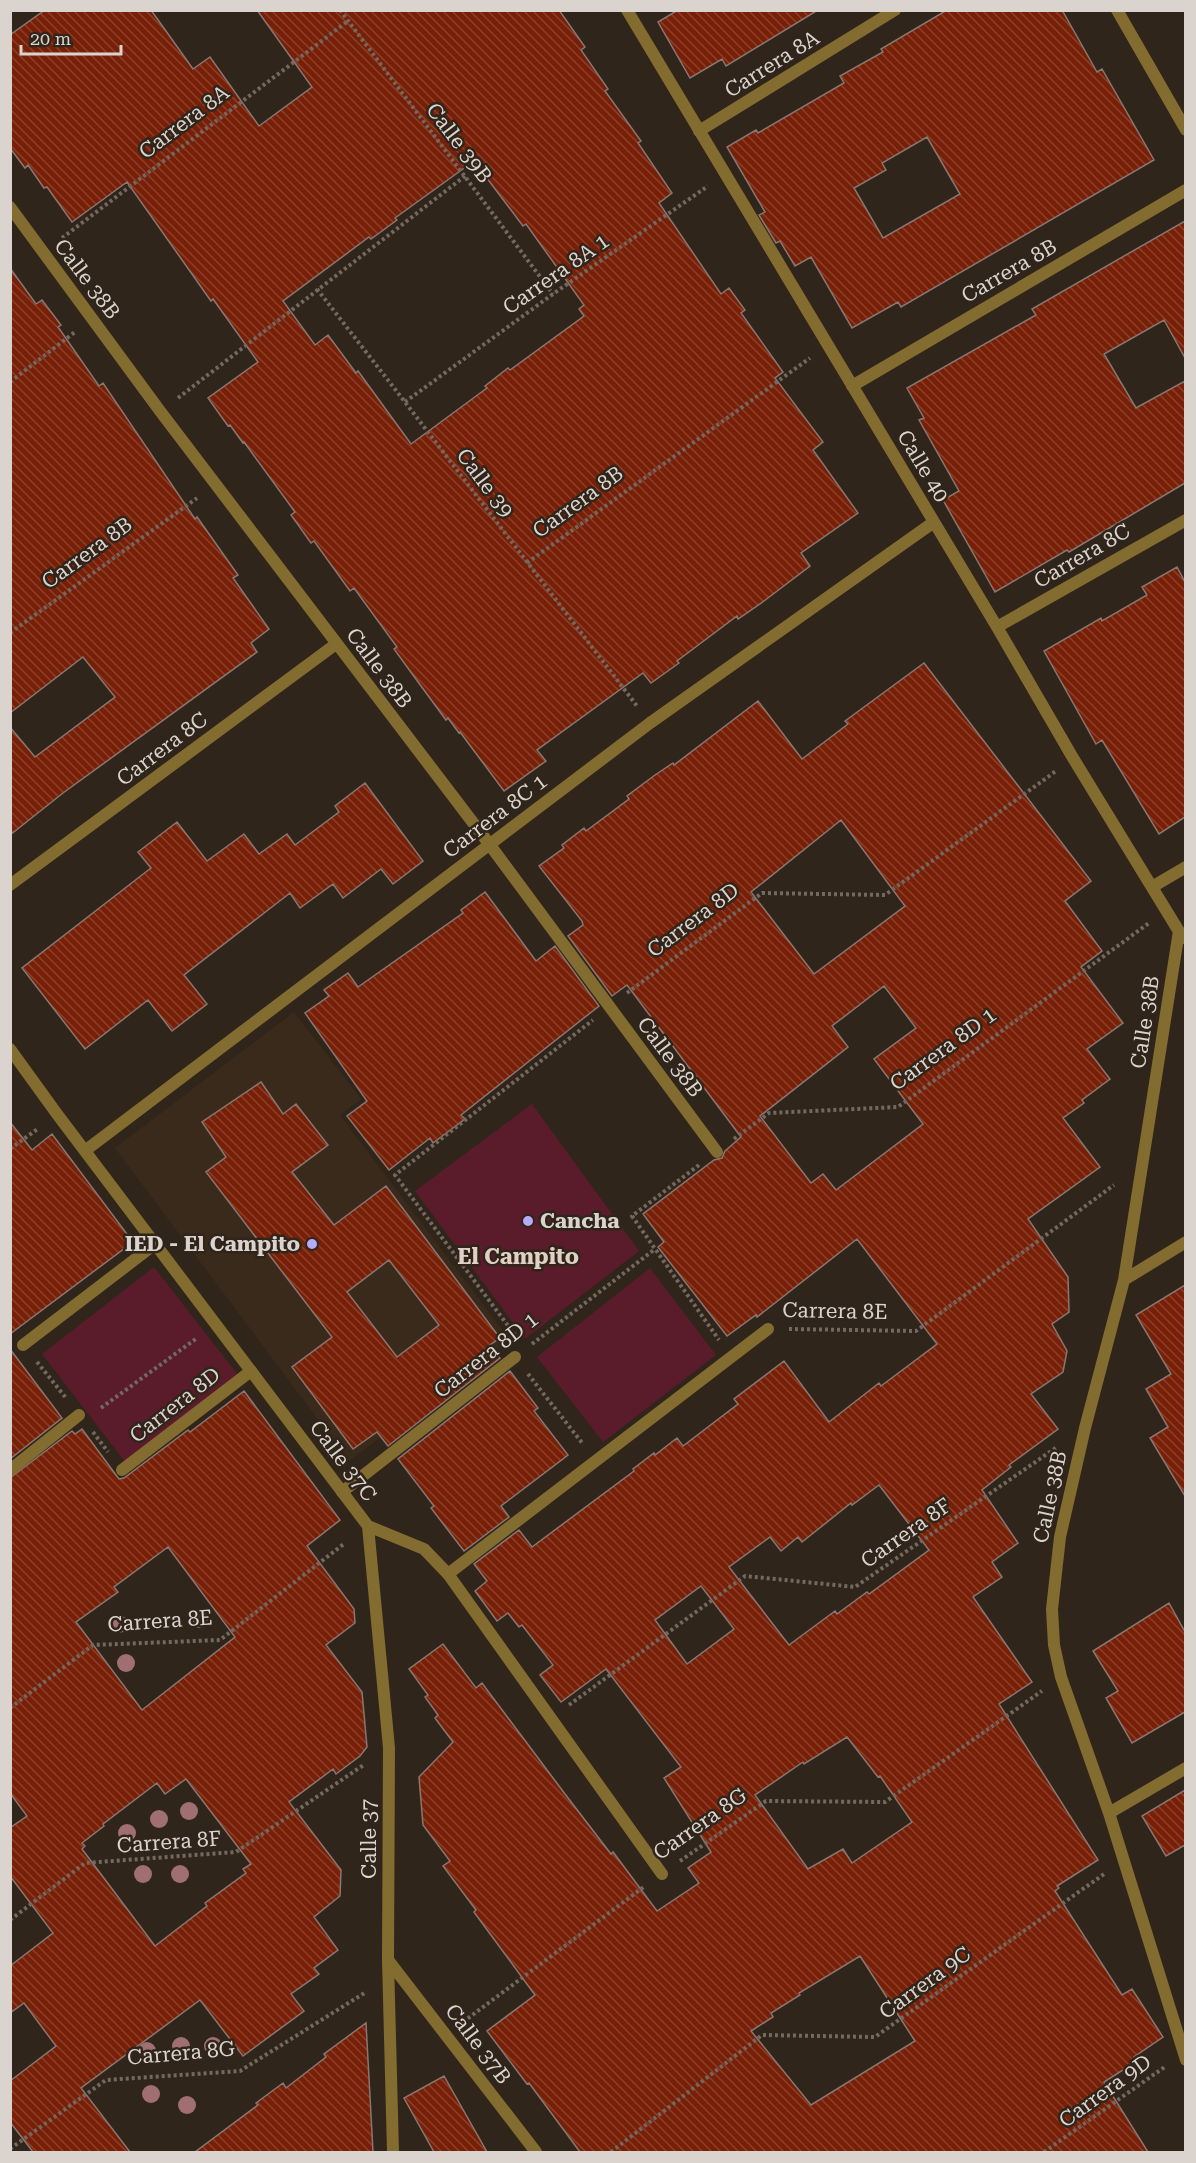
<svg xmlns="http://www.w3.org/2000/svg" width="1196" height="2163" viewBox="0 0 1196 2163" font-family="'Roboto Serif',serif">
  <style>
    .built { fill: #3a2a1b }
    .park { fill: #5a1c2b }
    .building { fill: url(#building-back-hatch); stroke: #897772; stroke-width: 1.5; fill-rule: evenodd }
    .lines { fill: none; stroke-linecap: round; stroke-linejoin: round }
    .path { stroke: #736961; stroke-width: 4; stroke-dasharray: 3 3; stroke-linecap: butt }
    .service { stroke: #836c30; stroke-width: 12 }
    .minor { stroke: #836c30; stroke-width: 12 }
    .tree { fill: #a06f71 }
    .poi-dot { fill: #b7abf8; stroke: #30251b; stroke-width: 2 }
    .labels { text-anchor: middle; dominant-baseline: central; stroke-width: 5; stroke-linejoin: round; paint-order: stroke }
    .street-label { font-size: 21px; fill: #dbd3cd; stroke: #30251b }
    .poi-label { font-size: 21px; font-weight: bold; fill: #dbd3cd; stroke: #30251b; text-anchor: start }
    .neighbourhood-label { font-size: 22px; font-weight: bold; fill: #e0d1c4; stroke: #30251b }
  </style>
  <defs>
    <pattern id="building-back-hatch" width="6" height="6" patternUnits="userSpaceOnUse" patternTransform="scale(1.5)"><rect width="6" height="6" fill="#772007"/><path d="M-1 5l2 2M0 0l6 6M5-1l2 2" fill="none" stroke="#8a402a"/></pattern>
  </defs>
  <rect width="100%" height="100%" fill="#30251b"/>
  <path class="built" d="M294 1012 361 1099 340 1115 510 1340 349 1461 115 1148Z"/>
  <path class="park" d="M532 1104 639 1251 525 1339 415 1191Z
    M154 1267 238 1375 126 1463 42 1354Z
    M650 1268 716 1355 603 1442 537 1357Z"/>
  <path class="building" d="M45 10H151L193 69 210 57 259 126 312 87 257 10H559L585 47 581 50 608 89 605 91 641 141 638 143 672 193 659 203 721 294 729 288 745 310 741 313 783 372 775 378 823 442 813 450 858 513 801 553 810 566 764 601 738 619 737 616 677 661 679 663 651 683 643 673 537 750 546 761 504 791 460 732 459 733 448 718 446 720 421 686 394 649 397 647 354 588 350 591 314 541 311 543 291 515 295 512 244 442 243 443 230 425 228 426 208 398 258 362 213 299 211 301 127 182 72 222 47 187 44 188 28 165 25 168 10 148V35ZM474 161 523 226 526 224 584 305 579 309 584 316 510 370 508 368 485 386 487 388 411 444 358 371 356 373 328 335 315 345 283 301 369 237 371 239 397 220 395 218Z
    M678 10H818L726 66 722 59 690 78 658 22Z
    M947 10H1062L1097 72 1102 69 1154 160 901 307 898 302 852 328 811 257 795 266 780 241 776 243 759 215 765 212 727 147 756 130 758 133 844 83 840 76 883 52 881 49ZM927 137 960 194 883 238 854 188 886 170 882 163Z
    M1185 221V358L1164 320 1104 354 1136 408 1185 381V483L1069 552 1067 550 995 592 943 500 959 491 919 420 924 418 907 388 1036 315 1032 309Z
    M10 268 36 304 42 300 61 325 58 327 99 386 103 383 195 519 197 517 238 575 233 578 269 629 251 643 257 652 63 793 10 835V727L35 757 115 697 83 657 10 713Z
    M1177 567 1185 582V817L1159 834 1102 740 1096 744 1044 651 1101 618 1102 621 1147 595 1142 587Z
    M924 663 1091 881 1065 901 1102 951 1081 967 1123 1023 1087 1049 1110 1079 1082 1100 1084 1103 1063 1118 1100 1167 1028 1219 1068 1277 1069 1312 1052 1324 1067 1351 1063 1372 1031 1394 1058 1429 1009 1465 1011 1467 982 1490 1018 1543 992 1562 1002 1577 973 1597 1032 1682 999 1704 1098 1860 1057 1886 1059 1888 1055 1891 1122 1995 1132 1989 1163 2037 1134 2057 1137 2061 1104 2082 1148 2152H580L529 2083 527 2084 487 2031 535 1995 474 1912 476 1910 443 1866 450 1861 423 1825 419 1777 453 1742 435 1718 438 1715 425 1697 428 1695 409 1669 443 1644 476 1688 482 1683 565 1794 611 1854 613 1852 657 1911 699 1883 688 1868 711 1852 664 1778 681 1767 606 1669 561 1702 540 1675 553 1665 522 1625 519 1627 508 1613 497 1621 475 1591 487 1581 474 1564 519 1530 532 1547 634 1471 633 1469 654 1453 655 1455 677 1438 683 1446 738 1404 734 1399 784 1361 829 1422 879 1383 881 1386 937 1344 857 1239 757 1317 756 1315 727 1336 658 1247 664 1242 643 1214 714 1160 722 1158 725 1151 741 1137 627 985 612 996 568 936 583 925 582 921 539 866 564 848 562 845 584 828 586 831 629 799 627 796 655 775 673 763 674 765 758 701 802 759 848 724 845 721ZM841 820 905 906 814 974 751 892ZM884 986 916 1028 874 1059 923 1124 836 1190 823 1174 811 1183 760 1116 848 1047 832 1026ZM879 1485 929 1550 869 1594 867 1592 837 1614 835 1611 789 1645 729 1567 770 1537 781 1551 798 1537 802 1542 851 1503 852 1505ZM701 1586 734 1629 687 1664 655 1620ZM847 1737 878 1777 880 1776 912 1822 852 1863 843 1849 808 1869 755 1795 803 1762 804 1764ZM860 1956 915 2041 811 2105 751 2031 773 2017 771 2013 800 1995 799 1993Z
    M365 783 423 861 393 884 381 869 343 898 333 884 300 908 290 893 184 975 207 1004 172 1031 148 1000 85 1049 22 968 151 868 138 852 177 822 207 861 244 834 259 854 287 834 295 845 339 812 335 806Z
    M485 892 536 961 555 946 599 1006 461 1115 465 1119 433 1143 430 1138 389 1170 347 1116 367 1101 305 1013 329 996 324 990 348 973 358 987 463 913 461 910Z
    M261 1082 283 1114 296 1104 328 1145 292 1172 334 1225 386 1186 500 1338 490 1345 500 1358 388 1446 377 1432 353 1449 292 1367 332 1337 206 1172 226 1157 202 1122ZM389 1260 439 1325 397 1357 347 1292Z
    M10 1122 32 1150 52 1134 133 1242 10 1334Z
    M1185 1285V1496L1150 1438 1168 1427 1146 1389 1171 1374 1136 1315Z
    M10 1349 62 1418 10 1459Z
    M510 1371 538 1408 534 1411 568 1455 501 1506 509 1517 464 1551 431 1508 434 1506 398 1459Z
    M244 1391 340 1520 307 1546 354 1609 355 1623 326 1645 362 1692 367 1747 360 1756 336 1774 333 1769 289 1802 341 1870 340 1896 314 1917 338 1950 314 1968 319 1974 291 1994 304 2011 243 2056 200 2000 81 2088 130 2152H33L10 2122V2081L56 2046 24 2003 10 2013V1966L53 1933 10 1876V1828L27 1816 10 1793V1478L72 1431 75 1434 82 1429 116 1475 119 1479 124 1478 188 1430 190 1432ZM168 1547 235 1637 142 1710 76 1622 118 1592 114 1587ZM186 1779 251 1864 243 1869 246 1873 205 1903 207 1906 155 1946 82 1849 85 1846 82 1843 104 1826 103 1824 157 1783 165 1794Z
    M1169 1603 1185 1632V1712L1132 1743 1106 1698 1118 1691 1093 1651Z
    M1185 1790V1845L1166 1856 1142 1816Z
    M366 2023 373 2152H195L258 2105 256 2103 283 2083 286 2088 326 2057 324 2054Z
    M444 2076 487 2152H434L404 2098Z"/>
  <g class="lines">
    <path class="path" d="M340 10 553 294
      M62 238 348 21
      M317 289 405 402 637 706
      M10 382 75 332
      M178 398 465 176
      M405 402 553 294 708 186
      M527 563 810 358
      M10 633 197 498
      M627 993 762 893 885 895 1056 771
      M734 1139 769 1113 898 1107 1149 923
      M10 1149 39 1128
      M699 1165 632 1216 719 1340
      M789 1329 916 1331 1114 1185
      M515 1335 395 1175 593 1020
      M532 1344 655 1249
      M37 1362 66 1398
      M528 1374 583 1444
      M101 1408 197 1338
      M93 1432 108 1452
      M569 1705 745 1576 855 1587 1057 1447
      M10 1708 93 1645 220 1640 345 1543
      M680 1861 766 1801 885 1802 1042 1691
      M10 1920 85 1863 236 1852 365 1764
      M463 2022 645 1886
      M10 2149 106 2080 240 2071 366 1992
      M611 2152 762 2035 875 2037 1104 1874
      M1044 2152 1166 2066"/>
    <path class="service" d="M23 1345 155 1244
      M10 1470 79 1415
      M122 1470 251 1371
      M342 1492 515 1357
      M448 1574 768 1329"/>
    <path class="minor" d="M627 10 997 627 1073 758 1183 938
      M1117 10 1186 130
      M699 131 895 10
      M10 207 160 411 490 845 717 1152
      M852 386 1186 190
      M997 627 1186 520
      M10 885 336 644
      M1152 887 1186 867
      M1179 931 1124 1280 1085 1428 1060 1537 1052 1609 1054 1645 1061 1677 1109 1813 1186 2060
      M10 1049 57 1114 368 1526 424 1549 448 1574 662 1874
      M86 1150 650 723 934 522
      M1124 1280 1186 1242
      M368 1526 389 1748 388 1960 393 2152
      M1109 1813 1186 1768
      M388 1960 536 2152"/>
  </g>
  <g class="tree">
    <circle cx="199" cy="1619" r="9"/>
    <circle cx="119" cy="1624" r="9"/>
    <circle cx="126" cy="1663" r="9"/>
    <circle cx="189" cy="1811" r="9"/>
    <circle cx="159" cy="1819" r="9"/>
    <circle cx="127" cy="1833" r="9"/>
    <circle cx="143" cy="1874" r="9"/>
    <circle cx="180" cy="1874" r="9"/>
    <circle cx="181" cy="2046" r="9"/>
    <circle cx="213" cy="2046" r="9"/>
    <circle cx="147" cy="2051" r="9"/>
    <circle cx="151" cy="2094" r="9"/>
    <circle cx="187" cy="2105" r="9"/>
  </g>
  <g class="poi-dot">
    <circle cx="528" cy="1221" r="6"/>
    <circle cx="312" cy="1244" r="6"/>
  </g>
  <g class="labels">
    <g class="street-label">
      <text transform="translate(772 64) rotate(-32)">Carrera 8A</text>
      <text transform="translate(184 122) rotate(-37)">Carrera 8A</text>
      <text transform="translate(459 143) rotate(53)">Calle 39B</text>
      <text transform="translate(1009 271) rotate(-30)">Carrera 8B</text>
      <text transform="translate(556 274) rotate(-35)">Carrera 8A 1</text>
      <text transform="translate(87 279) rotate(53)">Calle 38B</text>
      <text transform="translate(923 466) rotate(59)">Calle 40</text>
      <text transform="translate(485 483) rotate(53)">Calle 39</text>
      <text transform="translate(578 502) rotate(-36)">Carrera 8B</text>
      <text transform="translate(87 553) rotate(-36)">Carrera 8B</text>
      <text transform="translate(1082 556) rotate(-30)">Carrera 8C</text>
      <text transform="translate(379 668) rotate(53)">Calle 38B</text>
      <text transform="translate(162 749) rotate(-37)">Carrera 8C</text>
      <text transform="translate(495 816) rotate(-37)">Carrera 8C 1</text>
      <text transform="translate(693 920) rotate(-37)">Carrera 8D</text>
      <text transform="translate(1145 1022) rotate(-81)">Calle 38B</text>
      <text transform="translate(943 1049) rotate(-36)">Carrera 8D 1</text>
      <text transform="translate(670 1057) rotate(53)">Calle 38B</text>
      <text transform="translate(835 1311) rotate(1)">Carrera 8E</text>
      <text transform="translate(486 1355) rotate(-38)">Carrera 8D 1</text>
      <text transform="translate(175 1405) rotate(-38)">Carrera 8D</text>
      <text transform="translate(343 1461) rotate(53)">Calle 37C</text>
      <text transform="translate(1050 1497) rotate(-78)">Calle 38B</text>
      <text transform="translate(906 1533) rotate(-35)">Carrera 8F</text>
      <text transform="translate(160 1621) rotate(-4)">Carrera 8E</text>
      <text transform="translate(700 1824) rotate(-35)">Carrera 8G</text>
      <text transform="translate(369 1839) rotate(-90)">Calle 37</text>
      <text transform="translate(169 1842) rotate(-4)">Carrera 8F</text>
      <text transform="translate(925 1983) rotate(-36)">Carrera 9C</text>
      <text transform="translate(478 2044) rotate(53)">Calle 37B</text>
      <text transform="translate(181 2053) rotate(-5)">Carrera 8G</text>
      <text transform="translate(1105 2091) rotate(-36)">Carrera 9D</text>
    </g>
    <g class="poi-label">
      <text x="540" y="1221">Cancha</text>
      <text x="300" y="1244" text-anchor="end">IED - El Campito</text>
    </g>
    <g class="neighbourhood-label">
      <text x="518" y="1256">El Campito</text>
    </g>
  </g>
  <rect width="1196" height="2163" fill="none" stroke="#dbd3cd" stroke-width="24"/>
  <path d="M21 45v9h100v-9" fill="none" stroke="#dbd3cd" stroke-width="3"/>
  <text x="30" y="45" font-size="18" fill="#dbd3cd" stroke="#30251b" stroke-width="4.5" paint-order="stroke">20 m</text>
</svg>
